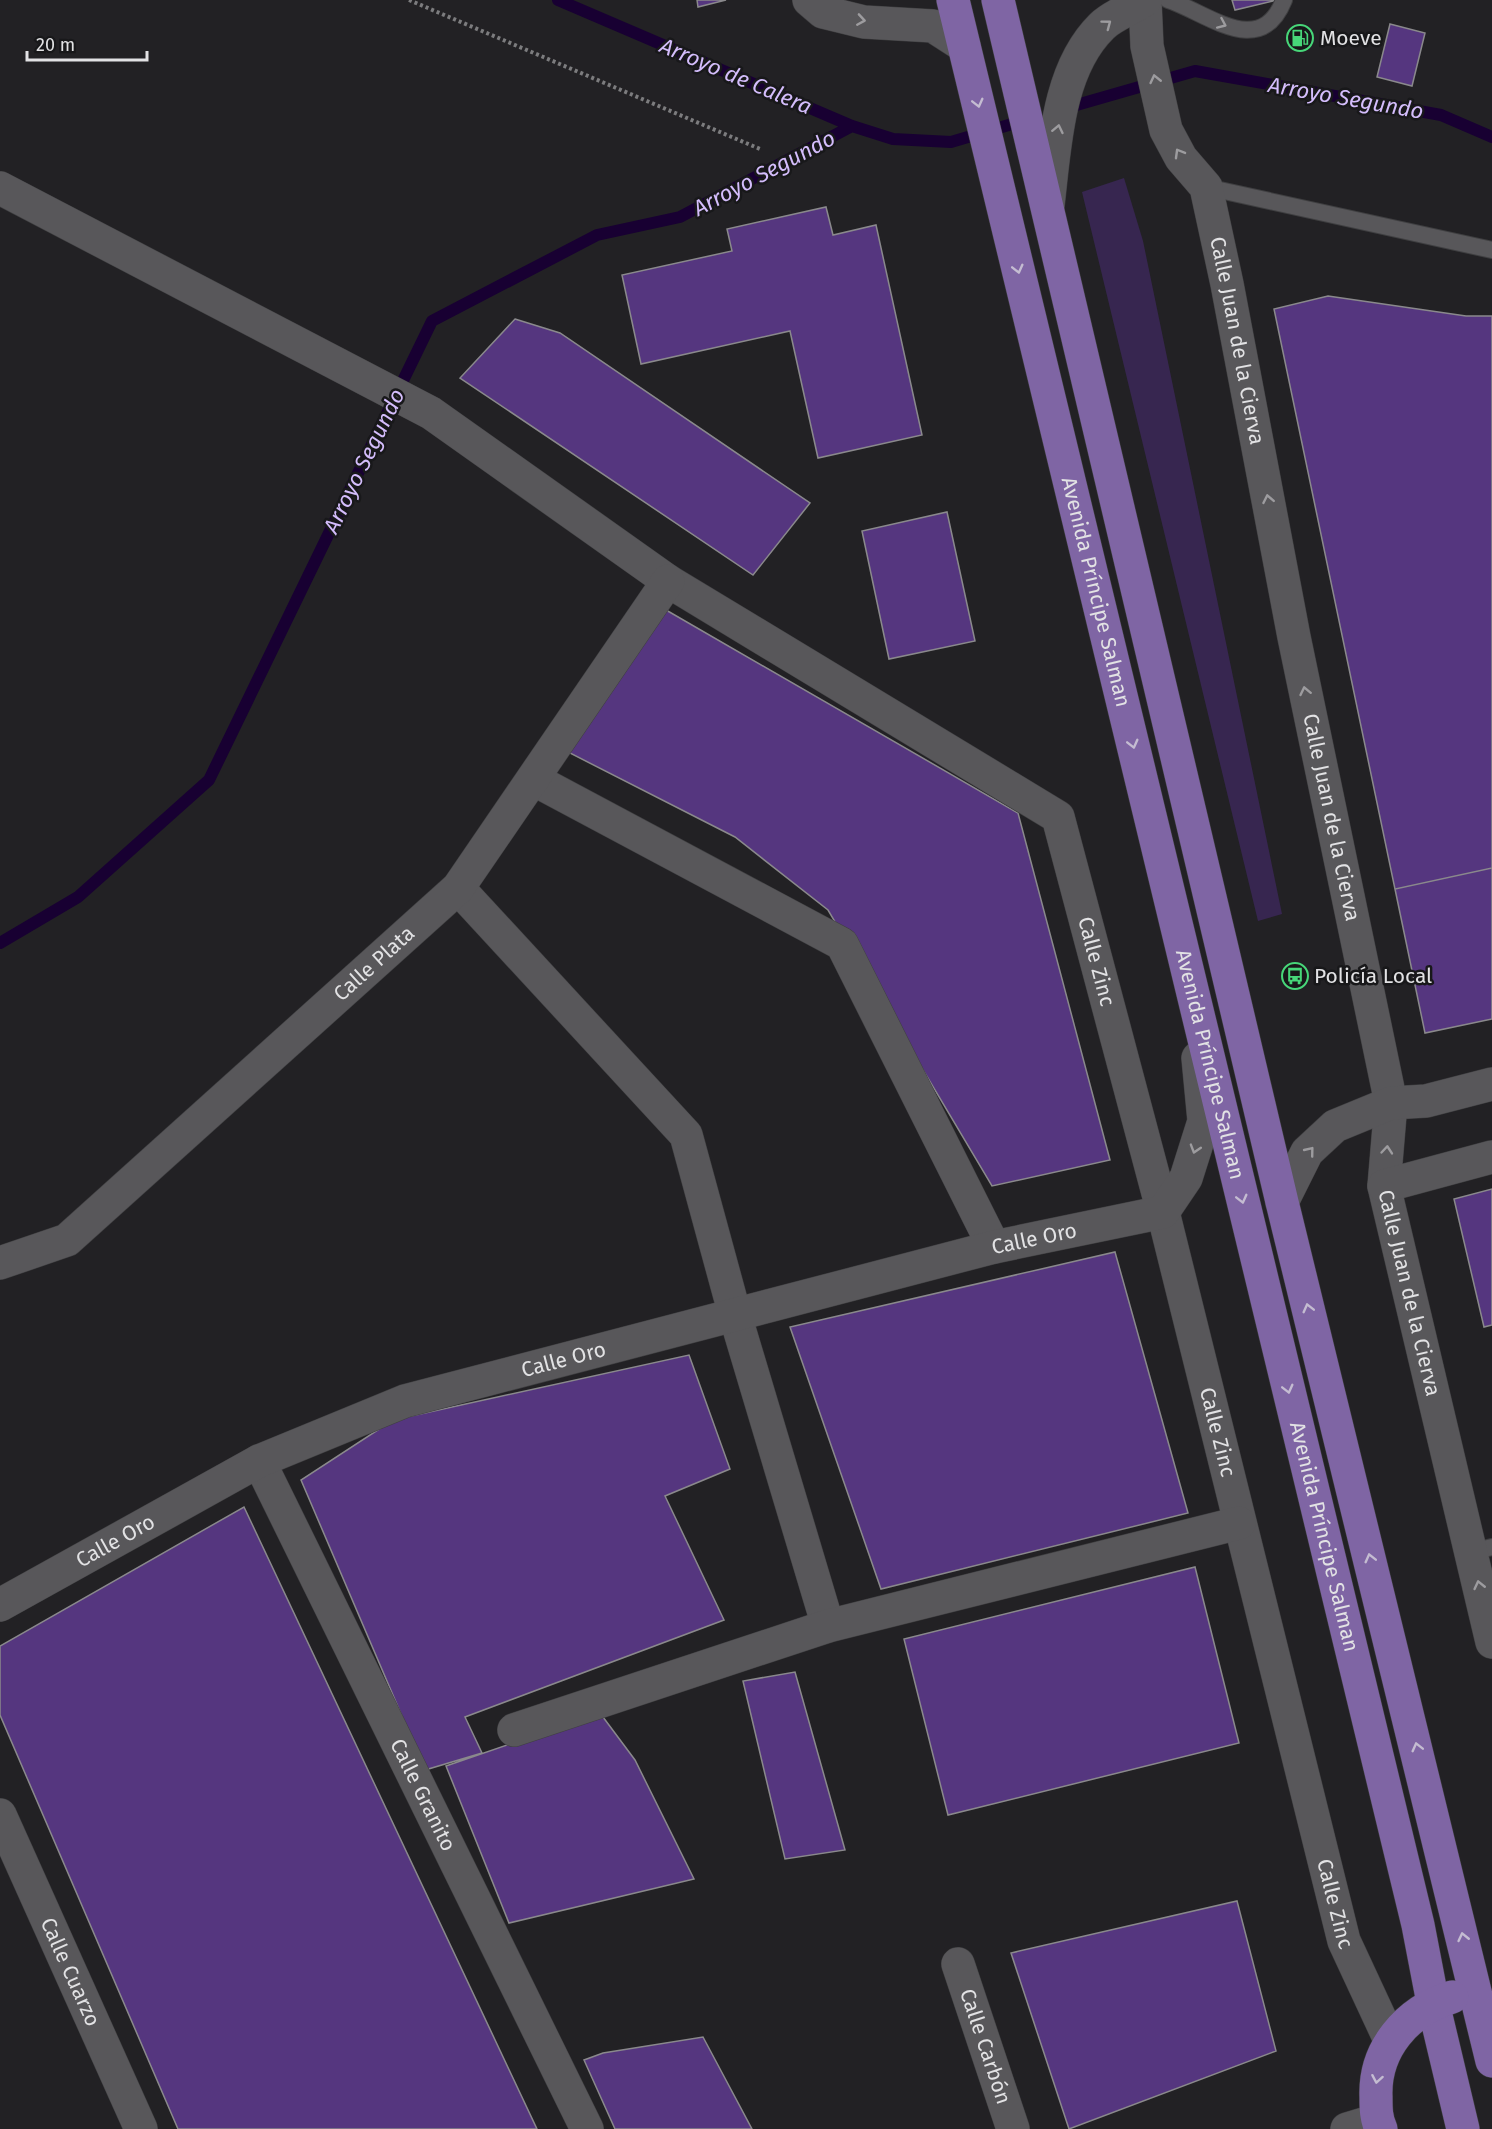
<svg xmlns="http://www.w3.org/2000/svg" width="1492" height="2129" viewBox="0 0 1492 2129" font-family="'Fira Sans',sans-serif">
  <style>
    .green { fill: #372650 }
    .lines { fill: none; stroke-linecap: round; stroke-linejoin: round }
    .stream { stroke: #180032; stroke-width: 12 }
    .building { fill: #55367f; stroke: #8a898c; stroke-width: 1.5 }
    .lane-casing { stroke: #3f3f41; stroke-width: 18 }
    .street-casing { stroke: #3f3f41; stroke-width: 34 }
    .primary-casing { stroke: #3f3f41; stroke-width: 34 }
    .path { stroke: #7c7c7e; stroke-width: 4; stroke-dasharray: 3 3; stroke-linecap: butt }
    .lane { stroke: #58575a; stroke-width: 16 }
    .street { stroke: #58575a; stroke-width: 33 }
    .primary { stroke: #7f65a4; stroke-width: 33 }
    .oneway { stroke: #9d9c9f }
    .oneway2 { stroke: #c4bcd1 }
    .labels { text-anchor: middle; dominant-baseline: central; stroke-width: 5; stroke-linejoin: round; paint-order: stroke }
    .poi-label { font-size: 21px; fill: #e2e2e4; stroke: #18181a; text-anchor: start }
    .street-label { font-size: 21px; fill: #e2e2e4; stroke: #18181a }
    .water-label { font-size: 22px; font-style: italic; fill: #d4bdfc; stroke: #18181a }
  </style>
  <rect width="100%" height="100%" fill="#222124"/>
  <path class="green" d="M1124 178 1143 241 1282 914 1258 921 1082 192Z"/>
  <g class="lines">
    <path class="stream" d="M558 0 852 126 893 139 951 142 1026 120
      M1066 108 1195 71 1441 115 1492 137
      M0 943 78 897 209 780 432 321 597 235 680 217 852 126"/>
  </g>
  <path class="building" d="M697 0H726L698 7Z
    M1232 0H1277L1235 10Z
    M1390 24 1425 33 1412 86 1377 77Z
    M826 207 833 235 876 225 922 435 818 458 790 331 641 364 622 275 732 251 727 229Z
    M1328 296 1466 316H1492V1019L1425 1033 1274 309Z
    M515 319 560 333 810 503 753 575 460 378Z
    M947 512 975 641 889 659 862 531Z
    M666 610 1018 813 1110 1160 992 1186 828 910 735 837 568 752Z
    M1492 868V1019L1425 1033 1395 889Z
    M1492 1189V1325L1484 1327 1454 1199Z
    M1115 1252 1188 1513 881 1589 790 1327Z
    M689 1355 730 1469 665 1496 724 1620 465 1717 482 1753 425 1770 301 1480 393 1420Z
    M244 1507 537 2129H178L0 1715V1646Z
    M1195 1567 1239 1743 948 1815 904 1639Z
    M795 1672 845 1850 785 1859 743 1681Z
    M600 1713 635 1760 694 1879 509 1923 446 1766Z
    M1237 1901 1276 2051 1069 2129 1011 1953Z
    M703 2037 752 2129H615L584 2060 603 2053Z"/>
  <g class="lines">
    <defs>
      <path id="lane" d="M1168 0C1208 13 1260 60 1284 0
        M1206 187 1492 250
        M1471 1552 1492 1547"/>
      <g id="street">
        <path d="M809 0 823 12 864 22 933 26 964 46"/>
        <path id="s1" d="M1145 1 1147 46 1166 130 1181 158 1206 187 1227 284 1294 637 1391 1103 1384 1186 1492 1642"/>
        <path id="s2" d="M0 188 431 413 668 581 1058 817 1163 1212 1344 1941 1390 2040"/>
        <path d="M1048 205C1055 147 1057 70 1102 26 1113 15 1132 9 1145 0"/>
        <path d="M533 779 842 944 994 1247"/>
        <path d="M458 888 686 1135 735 1315 828 1626"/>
        <path d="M1384 1186 1492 1157"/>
        <path d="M1282 1202 1307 1152 1335 1126 1391 1103 1426 1101 1492 1084"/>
        <path id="s3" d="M0 1263 67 1240 458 888 668 581"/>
        <path id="s4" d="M259 1461 587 2129"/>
        <path id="s5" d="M0 1605 259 1461 405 1401 994 1247 1163 1212 1186 1178 1204 1121 1198 1058"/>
        <path d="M514 1730 828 1626 1239 1523"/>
        <path id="s6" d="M0 1815 141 2129"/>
        <path id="s7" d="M958 1964 1013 2129"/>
        <path d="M1347 2129 1377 2120"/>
      </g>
      <g id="primary">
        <path id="s8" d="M953 0 1418 1925 1433 2003 1463 2129"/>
        <path d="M998 0 1282 1202 1492 2061"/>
        <path d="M1381 2129C1376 2118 1376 2109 1376 2097 1374 2049 1407 2011 1452 1997"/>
      </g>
    </defs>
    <use href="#lane" class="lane-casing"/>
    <use href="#street" class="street-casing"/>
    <use href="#primary" class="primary-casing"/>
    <path class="path" d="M409 0 760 149"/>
    <use href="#lane" class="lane"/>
    <use href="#street" class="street"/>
    <use href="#primary" class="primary"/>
  </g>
  <defs><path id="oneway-chevron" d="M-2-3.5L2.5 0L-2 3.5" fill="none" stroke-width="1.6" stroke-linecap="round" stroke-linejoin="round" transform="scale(1.5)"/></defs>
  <g class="oneway">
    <use href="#oneway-chevron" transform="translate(861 20) rotate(9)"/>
    <use href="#oneway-chevron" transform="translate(1107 24) rotate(-37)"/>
    <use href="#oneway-chevron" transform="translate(1222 24) rotate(24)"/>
    <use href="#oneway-chevron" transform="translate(1155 79) rotate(-103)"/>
    <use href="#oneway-chevron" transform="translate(1058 129) rotate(-78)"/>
    <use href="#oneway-chevron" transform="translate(1179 153) rotate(-120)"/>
    <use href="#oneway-chevron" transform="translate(1268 499) rotate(-101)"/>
    <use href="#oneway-chevron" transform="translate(1305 691) rotate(-102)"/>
    <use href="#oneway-chevron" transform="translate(1195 1149) rotate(107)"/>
    <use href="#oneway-chevron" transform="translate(1387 1150) rotate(-85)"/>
    <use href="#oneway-chevron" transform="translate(1310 1151) rotate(-51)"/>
    <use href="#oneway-chevron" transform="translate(1479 1585) rotate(-103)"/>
  </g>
  <g class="oneway2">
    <use href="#oneway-chevron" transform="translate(978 103) rotate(76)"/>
    <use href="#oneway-chevron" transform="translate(1018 269) rotate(76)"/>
    <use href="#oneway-chevron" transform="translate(1133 744) rotate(76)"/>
    <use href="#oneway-chevron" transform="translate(1242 1199) rotate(76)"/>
    <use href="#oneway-chevron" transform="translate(1308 1308) rotate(-104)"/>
    <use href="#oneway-chevron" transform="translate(1288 1389) rotate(76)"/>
    <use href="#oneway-chevron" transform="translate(1370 1558) rotate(-104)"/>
    <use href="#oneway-chevron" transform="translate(1417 1747) rotate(-104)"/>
    <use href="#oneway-chevron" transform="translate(1463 1937) rotate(-103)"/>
    <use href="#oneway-chevron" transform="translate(1377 2079) rotate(100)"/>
  </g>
  <defs>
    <symbol id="fuel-ring" viewBox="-11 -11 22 22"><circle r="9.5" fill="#18181a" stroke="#47d779" stroke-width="1.5"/><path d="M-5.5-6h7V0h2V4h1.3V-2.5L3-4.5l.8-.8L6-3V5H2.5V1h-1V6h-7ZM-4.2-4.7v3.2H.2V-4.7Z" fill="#47d779"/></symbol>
    <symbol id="bus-ring" viewBox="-11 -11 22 22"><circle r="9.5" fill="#18181a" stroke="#47d779" stroke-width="1.5"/><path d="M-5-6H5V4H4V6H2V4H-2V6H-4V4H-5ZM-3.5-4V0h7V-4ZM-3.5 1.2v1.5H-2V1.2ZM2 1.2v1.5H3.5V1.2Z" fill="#47d779"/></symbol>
  </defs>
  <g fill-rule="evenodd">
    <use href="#fuel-ring" x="1285" y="23" width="30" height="30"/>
    <use href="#bus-ring" x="1280" y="961" width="30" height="30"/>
  </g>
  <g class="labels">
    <g class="poi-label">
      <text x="1320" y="38">Moeve</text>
      <text x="1314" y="976">Policía Local</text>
    </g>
    <g class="street-label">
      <text stroke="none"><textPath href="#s1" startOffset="358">Calle Juan de la Cierva</textPath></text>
      <text stroke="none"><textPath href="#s8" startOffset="609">Avenida Príncipe Salman</textPath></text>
      <text stroke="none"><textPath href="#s1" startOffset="844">Calle Juan de la Cierva</textPath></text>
      <text stroke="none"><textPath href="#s2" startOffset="1382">Calle Zinc</textPath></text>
      <text stroke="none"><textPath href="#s3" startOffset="484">Calle Plata</textPath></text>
      <text stroke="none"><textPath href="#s8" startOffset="1095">Avenida Príncipe Salman</textPath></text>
      <text stroke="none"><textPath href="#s5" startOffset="1104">Calle Oro</textPath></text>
      <text stroke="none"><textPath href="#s1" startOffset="1329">Calle Juan de la Cierva</textPath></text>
      <text stroke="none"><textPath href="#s5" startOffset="618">Calle Oro</textPath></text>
      <text stroke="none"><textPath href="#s2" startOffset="1868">Calle Zinc</textPath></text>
      <text stroke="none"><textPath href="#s8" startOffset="1581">Avenida Príncipe Salman</textPath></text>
      <text stroke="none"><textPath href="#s5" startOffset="132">Calle Oro</textPath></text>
      <text stroke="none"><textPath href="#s4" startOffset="372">Calle Granito</textPath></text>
      <text stroke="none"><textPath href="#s2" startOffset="2354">Calle Zinc</textPath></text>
      <text stroke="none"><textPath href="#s6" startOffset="172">Calle Cuarzo</textPath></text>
      <text stroke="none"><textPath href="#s7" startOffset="87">Calle Carbón</textPath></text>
    </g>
    <g class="water-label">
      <text transform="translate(736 76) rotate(23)">Arroyo de Calera</text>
      <text transform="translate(1346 98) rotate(10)">Arroyo Segundo</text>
      <text transform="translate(764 173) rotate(-28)">Arroyo Segundo</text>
      <text transform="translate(364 461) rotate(-64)">Arroyo Segundo</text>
    </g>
  </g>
  <path d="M27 51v9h120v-9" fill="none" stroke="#e2e2e4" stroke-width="3"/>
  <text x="36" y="51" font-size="18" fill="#e2e2e4" stroke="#18181a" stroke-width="4.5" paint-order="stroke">20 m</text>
</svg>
